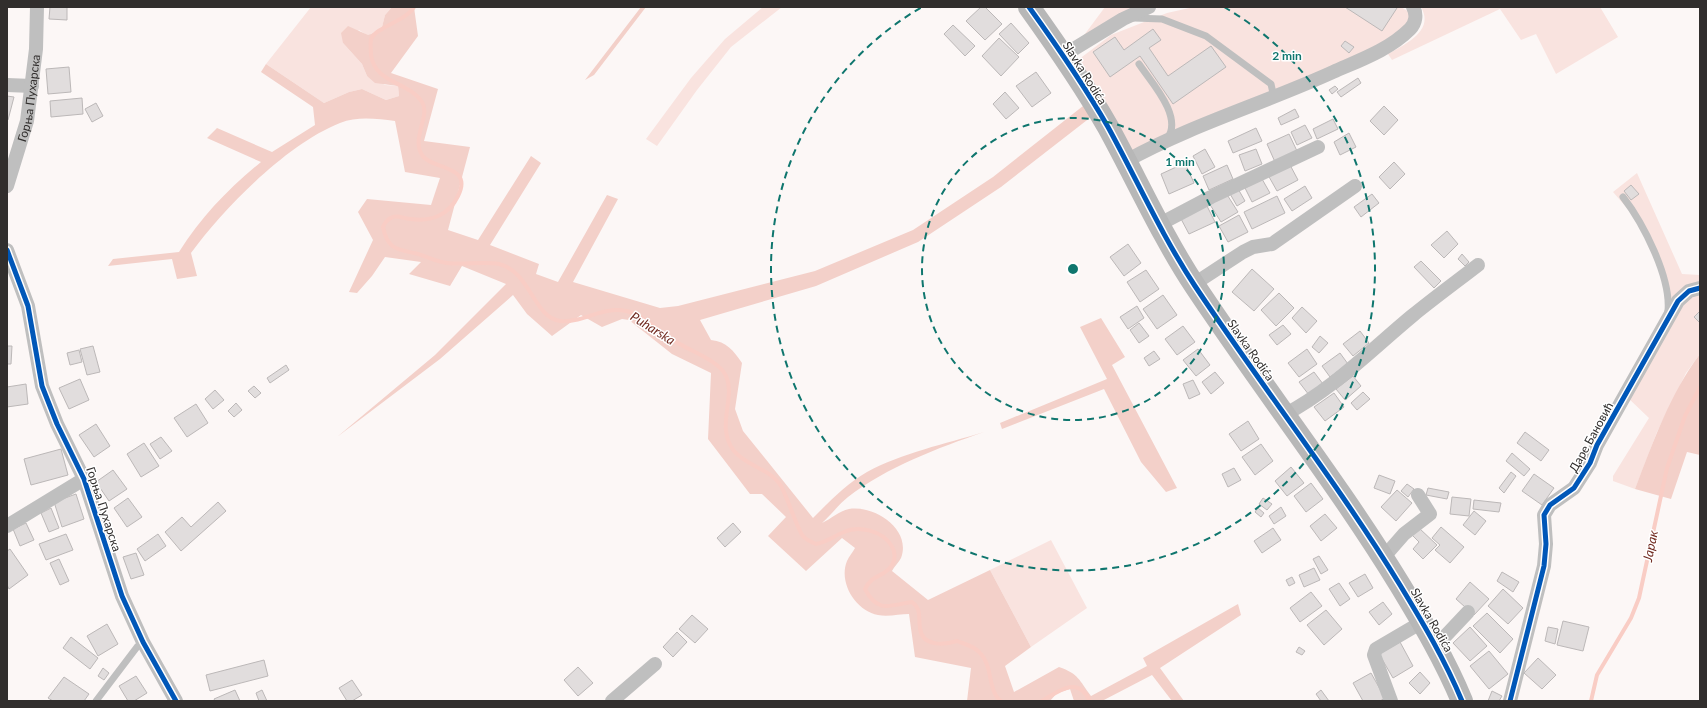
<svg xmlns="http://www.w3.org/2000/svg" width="1707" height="708" viewBox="0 0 1707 708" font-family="Lato,sans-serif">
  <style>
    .green { fill: #f9e3df }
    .forest { fill: #f3d0c9 }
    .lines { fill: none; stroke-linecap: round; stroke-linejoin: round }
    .stream { stroke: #f9cdc5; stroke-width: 4 }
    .building { fill: #e1dddd; stroke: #bcb8b8 }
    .lane { stroke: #bfbfbf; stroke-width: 7 }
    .street { stroke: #bfbfbf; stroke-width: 14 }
    .primary { stroke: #b7b7b7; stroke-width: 22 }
    .cycleway-casing { stroke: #fff; stroke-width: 8 }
    .cycleway { stroke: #0057b8; stroke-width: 5 }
    .ring { fill: none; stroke: #0f766e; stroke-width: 2; stroke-dasharray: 7 5 }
    .labels { text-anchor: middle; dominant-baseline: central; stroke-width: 3; stroke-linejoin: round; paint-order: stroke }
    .street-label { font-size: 12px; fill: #312e2d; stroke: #fff }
    .water-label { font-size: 13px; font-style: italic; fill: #712a20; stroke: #fff }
    .centre { fill: #0f766e; stroke: #fff; stroke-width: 2 }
    .ring-label { font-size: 12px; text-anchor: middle; font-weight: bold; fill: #0f766e; stroke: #fff; stroke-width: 3; stroke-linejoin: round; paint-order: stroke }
  </style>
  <rect width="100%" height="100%" fill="#fcf7f6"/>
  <path class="green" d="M311 7H392L385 15 381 31 368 36 359 30 343 43 362 64 367 76 385 85 398 86 399 96 386 100 362 89 349 92 324 103 266 64Z
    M763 7H782L731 47 697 90 657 146 646 139 691 78 725 39Z
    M1105 7H1141L1076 46Z
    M1194 7H1401L1409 12V31L1134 156 1078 60 1111 35 1167 13Z
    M1421 7H1600L1618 37 1556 74 1536 34 1521 40 1500 9 1392 60 1388 54C1405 44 1435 31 1421 7Z
    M1637 173 1682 274 1700 275V354L1686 373 1657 432 1635 489 1613 481V476L1649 418 1626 396 1661 333 1667 296 1658 264 1634 216 1613 192Z
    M1051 540 1087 608 1031 647 990 570Z"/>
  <path class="forest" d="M392 7H414L418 36 391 73 438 89 424 141 470 147 448 230 478 240 531 156 541 163 490 245 539 264 536 274 558 282 607 195 618 199 573 282 660 308 678 306 815 271 913 230 993 177 1083 106 1091 117 1001 187 918 242 816 286 700 320 711 340C727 342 733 350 742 363L735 409 743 431 813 518C830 501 846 484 867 472 902 453 945 444 984 432 938 448 887 467 848 497 839 504 831 515 822 523 831 519 839 511 849 509 874 505 912 529 901 558 899 562 894 567 892 571L928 600 990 570 1031 647 1005 666 1014 692 1059 667C1079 674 1079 680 1091 696L1147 666 1143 658 1238 604 1241 615 1160 668 1184 701H1172L1152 675 1102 701H1074L1070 689 1057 693 1050 701H967L971 668 915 657 909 614C900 614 888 617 878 615 856 611 838 583 847 561 849 556 853 552 855 548L842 538 806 571 768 536 786 517 762 494H750L708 439 711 373 672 354 629 320 622 319 602 327 581 315 552 336 527 314 513 295 440 359 337 437 435 355 506 284 462 266 450 286 409 274 421 262 385 257 372 276 357 293 349 292 373 240 358 212 367 199 431 205 440 178 405 172 395 121C377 119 358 116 340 123 287 144 225 207 191 253L197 276 177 279 172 259 108 266 113 259 179 252C201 217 229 188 261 162L207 138 217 128 272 152 315 125 313 107 261 72 266 64 324 103 349 92 362 89 386 100 399 96 398 86 375 83 367 76 362 64 343 43 341 33 348 26 368 35 381 31 385 15Z
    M641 7H646L594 75 585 80Z
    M1101 318 1125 357 1112 365 1177 488 1166 492 1141 462 1104 389 1002 429 1000 423 1107 379 1080 327Z
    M1700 354V455L1687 452 1671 499 1635 489C1653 442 1670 394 1700 354Z"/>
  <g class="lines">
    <path class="stream" d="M414 7C406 21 376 27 371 39 370 44 371 50 371 55 375 84 408 81 422 102 431 115 411 138 422 155 431 170 474 164 458 196 449 215 431 222 411 219 405 219 398 215 393 217 387 219 385 223 383 227 388 251 398 249 418 254 428 257 437 262 447 263 465 265 483 261 499 264 530 271 534 318 560 321 584 324 608 301 635 314 649 321 660 332 673 340 687 350 719 360 726 376 736 399 715 427 734 451 746 466 771 469 781 486 787 496 798 531 803 536 806 540 812 542 816 544 827 542 834 536 844 532 859 525 882 531 891 545 895 551 896 558 892 565 884 578 873 573 865 589 878 614 890 605 912 602 922 610 918 616 920 628 922 647 944 645 957 641 964 644 974 646 979 652 994 666 987 691 1001 701
      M1042 701C1059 691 1078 675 1090 701
      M1591 701 1597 675 1631 618 1639 598 1667 468 1685 416 1700 387"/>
  </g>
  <path class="building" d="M50 7H67V20L49 19Z
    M981 7H985L1002 24 985 40 966 21Z
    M1345 7H1395L1397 8 1382 31Z
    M1011 23 1029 43 1018 54 999 34Z
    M953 25 975 46 965 56 944 34Z
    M1153 29 1161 40 1149 48 1168 76 1211 46 1226 67 1173 104 1140 56 1110 77 1093 52 1115 37 1124 50Z
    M999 38 1019 57 1001 76 982 56Z
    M1345 41 1354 47 1349 53 1341 46Z
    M69 67 71 92 48 94 46 69Z
    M1036 72 1051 93 1032 107 1016 86Z
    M1358 78 1361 83 1341 97 1337 92Z
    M1335 86 1338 89 1332 94 1329 90Z
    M1005 92 1019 108 1006 119 993 104Z
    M7 96 14 97 8 120H7Z
    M82 98 83 114 51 117 50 101Z
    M96 103 103 116 92 122 85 109Z
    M1384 106 1398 120 1384 135 1370 121Z
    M1295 109 1299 117 1281 125 1278 118Z
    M1333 119 1338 129 1317 139 1313 129Z
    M1305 125 1312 138 1297 145 1291 132Z
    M1256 128 1262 141 1233 153 1228 141Z
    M1349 133 1356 147 1340 155 1334 142Z
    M1289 134 1297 151 1275 162 1267 144Z
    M1205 149 1215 167 1202 174 1193 156Z
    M1256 149 1262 164 1245 171 1239 155Z
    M1394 162 1405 174 1390 189 1379 177Z
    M1185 163 1194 183 1169 194 1161 174Z
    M1289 163 1298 180 1277 191 1268 175Z
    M1227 165 1233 179 1209 190 1203 176Z
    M1262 179 1270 193 1252 202 1245 188Z
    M1631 185 1639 194 1631 200 1624 191Z
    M1305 186 1312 198 1292 211 1284 199Z
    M1237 187 1245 201 1237 206 1229 192Z
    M1226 193 1238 212 1221 222 1209 203Z
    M1372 194 1379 203 1361 217 1354 207Z
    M1277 196 1285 213 1252 229 1244 212Z
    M1206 204 1215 222 1189 234 1180 217Z
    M1239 215 1248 232 1228 242 1219 226Z
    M1447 231 1458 244 1444 258 1431 245Z
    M1128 244 1141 263 1124 276 1110 257Z
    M1462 254 1469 262 1465 266 1458 259Z
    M1421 261 1441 281 1434 288 1414 267Z
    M1252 269 1274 289 1254 311 1232 292Z
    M1146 270 1159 289 1140 302 1127 282Z
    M1279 293 1294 308 1276 326 1261 310Z
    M1163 295 1177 315 1157 329 1143 309Z
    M1137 306 1144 318 1128 329 1120 317Z
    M1302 307 1317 321 1306 333 1292 318Z
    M1700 311V323L1694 317Z
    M1139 323 1149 336 1139 343 1130 330Z
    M1283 325 1291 334 1277 345 1269 335Z
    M1183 326 1195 342 1177 355 1165 339Z
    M1360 331 1369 343 1353 356 1343 344Z
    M1320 336 1328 343 1319 353 1312 347Z
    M7 346H12L11 364H7Z
    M93 346 100 372 87 375 80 349Z
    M1198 349 1210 365 1196 376 1183 360Z
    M1307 349 1317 364 1299 377 1288 363Z
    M79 350 82 362 70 365 67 353Z
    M1154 351 1160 359 1149 366 1144 358Z
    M1340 353 1348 364 1330 377 1322 366Z
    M286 365 289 370 270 383 267 378Z
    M1215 372 1224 383 1211 394 1202 382Z
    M1314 372 1323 384 1309 395 1299 382Z
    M1353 376 1361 386 1345 400 1336 389Z
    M80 379 89 400 69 409 59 388Z
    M1193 380 1200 394 1189 399 1183 384Z
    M26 384 28 404 7 407V387Z
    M254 386 261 393 255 398 248 391Z
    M215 390 224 400 213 409 205 399Z
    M1363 392 1370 399 1357 410 1351 403Z
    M1334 393 1344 407 1325 421 1314 407Z
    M236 403 242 410 234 417 228 411Z
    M196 404 208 423 187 437 174 418Z
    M1248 421 1259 439 1241 451 1229 434Z
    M96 424 110 446 94 457 79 435Z
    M1525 432 1549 450 1541 461 1517 443Z
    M161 437 172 451 160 459 150 444Z
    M144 443 159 466 141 477 127 454Z
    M1261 444 1273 461 1255 475 1242 457Z
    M61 449 68 475 31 485 24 459Z
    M1512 453 1530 469 1524 476 1506 461Z
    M1291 467 1304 483 1287 496 1275 481Z
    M1234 468 1241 480 1228 487 1222 474Z
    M113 470 127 489 109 501 96 482Z
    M1511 472 1516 476 1504 493 1499 488Z
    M1534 474 1554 488 1542 505 1522 491Z
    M1379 475 1395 481 1390 494 1374 488Z
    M1311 483 1323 499 1306 512 1294 496Z
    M1407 484 1414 489 1408 497 1401 491Z
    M1428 488 1449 492 1447 499 1426 495Z
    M1397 490 1412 503 1396 521 1381 507Z
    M76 494 84 519 62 527 54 502Z
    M1452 497 1471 499 1469 516 1450 514Z
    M128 498 142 517 127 527 114 508Z
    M1263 498 1272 504 1267 510 1259 504Z
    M1474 500 1501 503 1499 512 1473 509Z
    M218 502 226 511 181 551 165 532 182 517 191 527Z
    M1281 507 1286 516 1274 524 1269 516Z
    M51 508 59 528 49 532 41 513Z
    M1258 508 1264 513 1261 517 1255 512Z
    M1474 511 1486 521 1475 535 1463 525Z
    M1325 514 1337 528 1321 541 1310 526Z
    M26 523 34 540 20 546 13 529Z
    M733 523 741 532 725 547 717 538Z
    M1441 527 1464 547 1450 563 1435 550 1440 545 1432 538Z
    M1273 528 1281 540 1262 553 1254 541Z
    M1419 528 1437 545 1423 559 1413 549 1419 542 1412 535Z
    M66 534 73 550 46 560 39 544Z
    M158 534 166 546 145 561 137 549Z
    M10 549 28 575 9 589 7 585V551Z
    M136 553 144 575 131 579 123 557Z
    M1319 556 1328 570 1321 574 1313 559Z
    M59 559 69 581 60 585 50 563Z
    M1314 568 1320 580 1304 587 1299 575Z
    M1502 572 1519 582 1513 592 1497 581Z
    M1365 574 1373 588 1358 597 1349 583Z
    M1292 577 1295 583 1289 586 1286 580Z
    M1470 582 1489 599 1474 615 1456 599Z
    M1339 583 1350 599 1340 606 1329 589Z
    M1503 589 1523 608 1508 624 1488 606Z
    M1311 592 1322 606 1300 622 1290 608Z
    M1383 602 1392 614 1379 625 1369 612Z
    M1326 610 1342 629 1324 645 1307 625Z
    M1487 613 1513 639 1500 653 1473 626Z
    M692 615 708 629 695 643 679 629Z
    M1563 621 1589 627 1583 651 1557 645Z
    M107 624 118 644 98 656 87 636Z
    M1470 627 1487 646 1470 661 1453 643Z
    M1548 627 1558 629 1555 644 1545 641Z
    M677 632 687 642 673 657 663 647Z
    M71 637 98 658 90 669 63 648Z
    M1400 642 1413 666 1393 678 1379 654Z
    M1299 647 1305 651 1302 655 1296 652Z
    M1489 651 1508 674 1489 689 1470 666Z
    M1538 658 1556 675 1542 689 1524 673Z
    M264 660 268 676 210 691 206 675Z
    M578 667 593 683 578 696 564 680Z
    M103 668 109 673 104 680 98 676Z
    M1420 672 1430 683 1420 694 1409 683Z
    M1371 673 1385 698 1380 701H1363L1353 683Z
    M136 676 147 693 134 701H128L119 686Z
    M64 677 89 694 84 701H53L48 698Z
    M352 680 362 695 352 701H347L339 688Z
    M235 690 240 701H215L214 699Z
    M262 690 267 701H259L256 693Z
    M1321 690 1329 701H1321L1316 694Z
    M1492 691 1502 696 1499 701H1488Z"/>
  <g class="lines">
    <path class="lane" d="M1134 18 1162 19 1206 36 1271 84 1274 98
      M1139 64C1151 82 1184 117 1167 139
      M1623 197C1643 223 1671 277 1668 311
      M96 701 137 647 143 642"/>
    <g class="street">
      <path d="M1064 55 1123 19 1149 7"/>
      <path d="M7 85 32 86"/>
      <path d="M1126 161C1191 125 1265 103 1333 72 1360 60 1389 50 1410 29 1416 23 1417 14 1413 7"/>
      <path id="s1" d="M7 186 27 121 36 49 37 7"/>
      <path d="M1158 225 1211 197 1318 147"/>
      <path d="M7 250 28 306 42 386 57 424 84 479 122 596 143 642 176 701"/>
      <path d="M1194 284 1243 252 1253 247 1272 244 1355 186"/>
      <path d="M1284 415C1332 390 1371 350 1412 316 1434 298 1456 282 1478 265"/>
      <path d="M7 526 84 479"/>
      <path d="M1383 558 1404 534 1430 514 1418 495"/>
      <path d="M1436 646 1468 612"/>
      <path d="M612 701 655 664"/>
      <path d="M1391 701 1374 655 1376 649 1422 622"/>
      <path d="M1510 701 1544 566 1546 544 1544 515 1550 505 1574 488 1590 463 1597 445 1678 301 1689 291 1700 288"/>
    </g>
    <path class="primary" d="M1029 7C1057 46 1084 85 1108 127 1137 180 1162 236 1195 286 1262 387 1337 482 1400 585 1423 623 1445 660 1462 701"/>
    <defs>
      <path id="cycleway" d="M1029 7C1057 46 1084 85 1108 127 1137 180 1162 236 1195 286 1262 387 1337 482 1400 585 1423 623 1445 660 1462 701
        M7 250 28 306 42 386 57 424 84 479 122 596 143 642 176 701
        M1510 701 1544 566 1546 544 1544 515 1550 505 1574 488 1590 463 1597 445 1678 301 1689 291 1700 288"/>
    </defs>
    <use href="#cycleway" class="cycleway-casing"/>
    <use href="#cycleway" class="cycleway"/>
  </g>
  <g class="ring">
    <circle cx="1073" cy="269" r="151"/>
    <path d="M1224 7A302 302 0 1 1 922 7"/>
  </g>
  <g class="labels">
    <g class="street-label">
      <text transform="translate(1085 73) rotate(58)">Slavka Rodića</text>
      <text stroke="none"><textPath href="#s1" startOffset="91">Горња Пухарска</textPath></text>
      <text transform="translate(1251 350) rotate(55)">Slavka Rodića</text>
      <text transform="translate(1591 437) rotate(-61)">Даре Бановић</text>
      <text transform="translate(104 509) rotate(72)">Горња Пухарска</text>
      <text transform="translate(1432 620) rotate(60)">Slavka Rodića</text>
    </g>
    <g class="water-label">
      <text transform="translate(653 328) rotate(32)">Puharska</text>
      <text transform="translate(1650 546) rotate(-78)">Јарак</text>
    </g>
  </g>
  <circle cx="1073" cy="269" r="6" class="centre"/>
  <g class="ring-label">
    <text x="1287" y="60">2 min</text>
    <text x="1180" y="166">1 min</text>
  </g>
  <rect width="1707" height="708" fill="none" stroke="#312e2d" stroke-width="16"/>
</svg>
